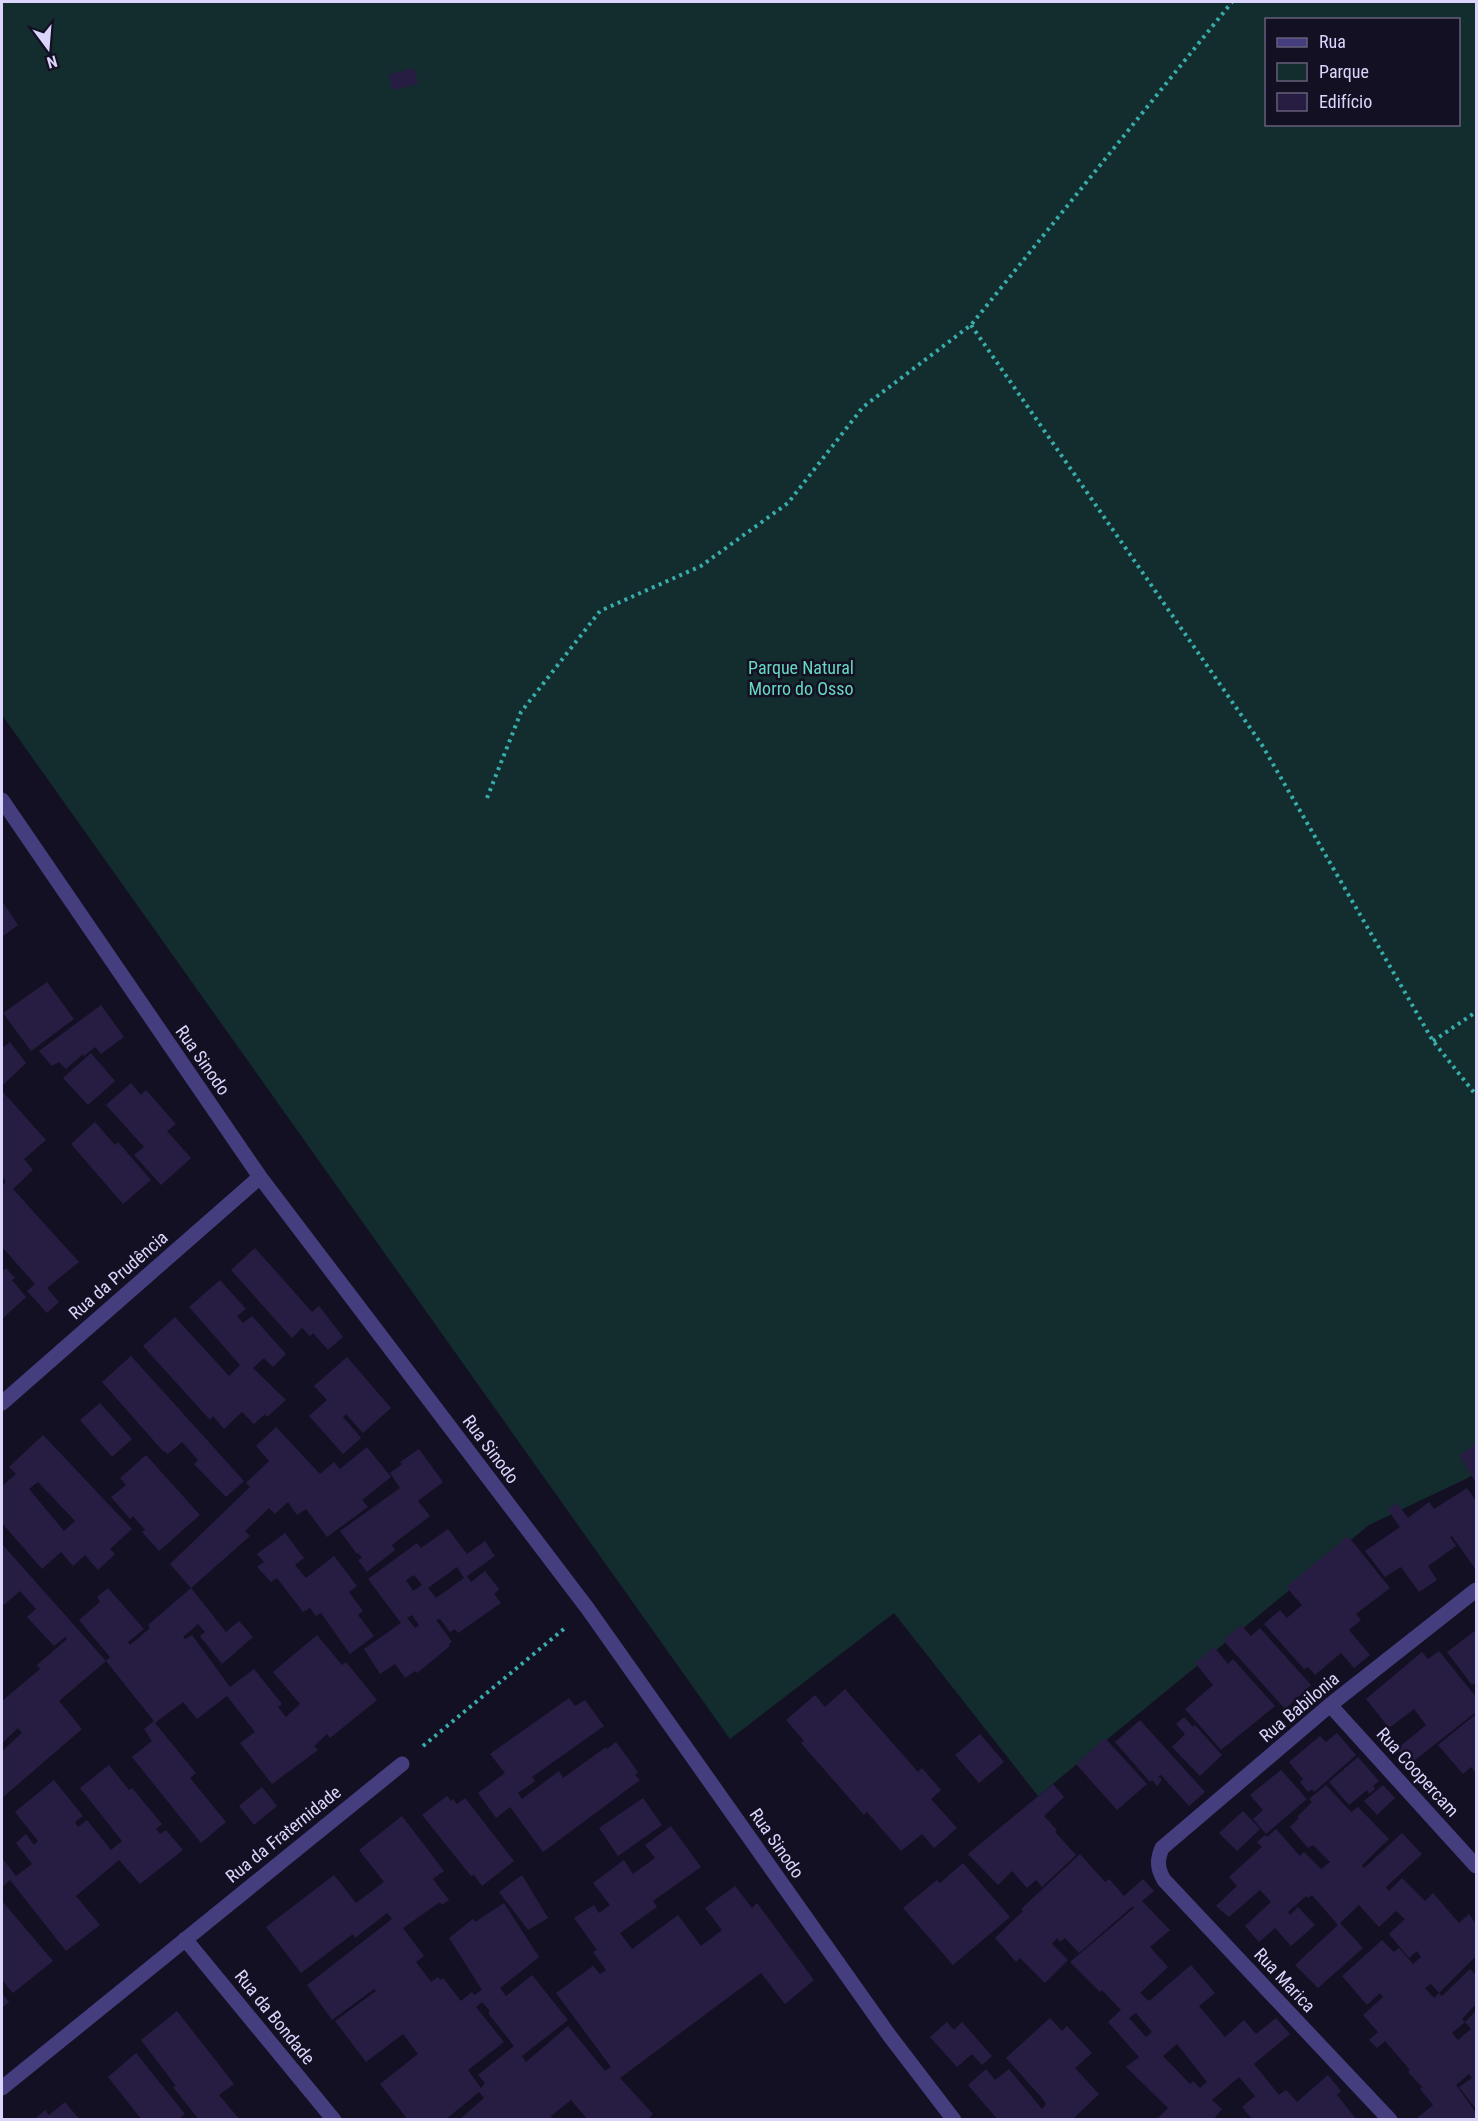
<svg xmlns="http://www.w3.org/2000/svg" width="1478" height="2121" viewBox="0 0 1478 2121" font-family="'Roboto Condensed',sans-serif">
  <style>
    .green { fill: #132c2d; fill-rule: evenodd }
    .building { fill: #271d43; fill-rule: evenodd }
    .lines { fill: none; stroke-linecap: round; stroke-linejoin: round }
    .path { stroke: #38adac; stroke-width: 4; stroke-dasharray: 3 4.5; stroke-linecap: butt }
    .service { stroke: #443e7f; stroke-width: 15 }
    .minor { stroke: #443e7f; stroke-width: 15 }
    .labels { text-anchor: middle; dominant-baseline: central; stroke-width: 5; stroke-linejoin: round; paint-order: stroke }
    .park-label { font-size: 18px; fill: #66d7c0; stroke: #141023 }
    .street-label { font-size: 18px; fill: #dbd5fc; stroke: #141023 }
  </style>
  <rect width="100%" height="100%" fill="#141023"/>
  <path class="green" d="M2 2H1476V1474L1369 1525 1038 1796 894 1613 730 1739 2 715ZM1266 20H1458V124H1266Z"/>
  <path class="building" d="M414 68 418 84 392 90 389 74Z
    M2 901 18 925 2 937Z
    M47 982 74 1019 31 1051 3 1013Z
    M101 1005 124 1037 101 1054 95 1047 84 1056 83 1054 66 1069 59 1062 52 1066 39 1051Z
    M10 1042 26 1063 2 1086V1048Z
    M91 1053 115 1081 88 1105 63 1078Z
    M131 1083 141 1095 146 1090 176 1124 167 1131 191 1158 161 1185 134 1155 144 1147 106 1105Z
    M2 1091 46 1140 24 1159 33 1170 13 1189 79 1262 47 1288 59 1302 47 1313 27 1291 35 1284 2 1247V1186L6 1182 2 1176Z
    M95 1122 115 1145 118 1142 151 1180 123 1204 71 1144Z
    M255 1248 312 1312 319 1306 343 1337 328 1350 313 1333 310 1336 302 1328 292 1338 231 1270Z
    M2 1268 4 1270 6 1268 15 1278 12 1280 26 1297 2 1319Z
    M220 1280 246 1309 237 1316 243 1323 252 1316 286 1354 273 1367 264 1358 253 1368 286 1400 267 1417 265 1414 254 1424 242 1412 224 1429 213 1416 210 1420 143 1346 175 1317 229 1376 240 1365 189 1307Z
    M131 1356 244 1481 226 1497 194 1464 198 1460 182 1442 168 1454 162 1450 102 1382Z
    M347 1357 391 1408 363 1433 346 1414 343 1417 361 1438 343 1454 309 1416 327 1400 314 1386Z
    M100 1403 132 1439 112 1457 80 1420Z
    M276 1427 320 1474 334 1462 340 1469 367 1447 391 1477 362 1500 368 1507 327 1537 306 1509 297 1515 288 1502 275 1514 269 1508 245 1531 250 1536 191 1588 226 1632 239 1621 253 1637 222 1664 200 1636 205 1632 198 1624 183 1637 185 1639 192 1635 230 1687 254 1669 282 1704 278 1707 286 1717 300 1704 273 1672 317 1635 342 1665 346 1662 377 1700 330 1738 327 1734 314 1746 318 1750 272 1784 240 1743 255 1732 227 1696 197 1719 183 1702 155 1723 196 1773 190 1778 226 1822 201 1843 132 1757 152 1741 144 1729 154 1721 106 1661 110 1657 79 1620 100 1602 97 1597 108 1588 144 1629 128 1642 130 1645 150 1628 148 1625 191 1588 170 1564 250 1487 246 1483 269 1461 256 1446Z
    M43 1435 132 1529 110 1549 115 1554 98 1570 85 1555 73 1566 61 1552 42 1569 2 1523V1486L16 1474 9 1467ZM38 1482 75 1521 64 1531 29 1489Z
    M1476 1444V1483L1459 1455Z
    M419 1449 443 1482 418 1501 430 1516 392 1545 395 1550 367 1572 358 1560 362 1558 358 1553 357 1554 340 1531 400 1488 390 1473 402 1464 400 1462Z
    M146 1455 200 1515 159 1551 142 1532 145 1530 133 1516 130 1519 111 1497 126 1485 120 1478Z
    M1467 1488 1476 1501V1570L1452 1536 1450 1537 1456 1546 1428 1566 1437 1580 1419 1592 1401 1567 1385 1577 1365 1551 1400 1527 1387 1509 1397 1503 1408 1518 1429 1502 1434 1509Z
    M448 1529 467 1554 485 1541 495 1556 467 1576 471 1582 485 1571 499 1589 494 1594 501 1603 458 1633 455 1629 450 1632 440 1619 436 1620 452 1642 449 1644 450 1646 417 1673 415 1671 405 1678 395 1664 380 1674 364 1649 401 1623 368 1579 417 1543 421 1548ZM457 1567 464 1578 436 1598 428 1588ZM414 1575 422 1585 413 1591 406 1580ZM412 1615 419 1625 415 1628 407 1618Z
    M285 1533 304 1558 295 1565 306 1578 334 1556 357 1586 349 1592 363 1611 358 1615 374 1636 350 1654 321 1613 316 1616 310 1608 303 1612 277 1578 271 1582 257 1567 264 1562 257 1554Z
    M1348 1536 1390 1588 1356 1614 1361 1620 1349 1630 1370 1655 1354 1668 1341 1653 1315 1675 1308 1667 1304 1669 1264 1624 1280 1610 1287 1618 1302 1605 1286 1587Z
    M2 1544 106 1661 59 1701 82 1729 2 1798V1751L22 1733 18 1728 2 1743V1701L40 1669 37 1665 67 1639 65 1637 54 1646 27 1617 36 1609 20 1591 4 1605 2 1602Z
    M1241 1625 1251 1636 1260 1628 1311 1685 1285 1709 1223 1640Z
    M1476 1630V1682L1472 1685 1447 1652Z
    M1214 1647 1228 1664 1233 1659 1275 1706 1221 1750 1185 1709 1213 1685 1195 1663Z
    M1439 1651 1476 1697V1712L1410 1764 1397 1749 1426 1725 1414 1709 1389 1728 1366 1699 1422 1652 1428 1659Z
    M845 1689 918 1772 922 1768 941 1790 931 1799 957 1828 934 1848 922 1834 901 1851 867 1812 864 1815 801 1743 804 1741 786 1720 815 1695 825 1707Z
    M569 1698 575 1706 585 1700 604 1726 532 1777 535 1781 518 1793 522 1799 559 1771 563 1778 606 1747 607 1749 616 1742 638 1772 635 1775 640 1780 543 1852 510 1807 496 1818 478 1793 505 1773 490 1754Z
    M1476 1714V1773L1471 1767 1463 1774 1438 1745Z
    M1184 1717 1193 1727 1195 1725 1222 1755 1200 1776 1172 1747 1185 1734 1176 1724Z
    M1140 1720 1205 1792 1189 1806 1161 1775 1158 1776 1162 1780 1157 1786 1152 1780 1150 1782 1115 1742Z
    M1337 1733 1356 1755 1314 1792 1312 1789 1308 1792 1300 1782 1303 1779 1289 1762 1320 1736 1326 1742Z
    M980 1734 1004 1762 979 1783 955 1755Z
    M1105 1738 1147 1784 1117 1810 1076 1764Z
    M1358 1757 1379 1781 1373 1786 1375 1789 1369 1794 1367 1790 1349 1805 1329 1782Z
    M109 1765 129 1790 132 1788 162 1824 156 1829 160 1834 166 1830 183 1850 140 1884 119 1860 76 1896 100 1925 66 1951 10 1880 2 1887V1858L16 1876 32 1864 16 1843 26 1834 34 1845 38 1841 15 1812 54 1780 83 1816 75 1822 78 1827 87 1820 111 1850 122 1841 80 1788Z
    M1281 1770 1307 1799 1266 1834 1253 1819 1263 1810 1250 1795Z
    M1053 1784 1064 1797 1044 1816 1057 1830 1055 1832 1076 1855 1042 1887 1036 1880 1027 1888 1012 1871 998 1885 968 1854Z
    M1326 1785 1351 1812 1358 1807 1389 1839 1362 1865 1364 1868 1402 1833 1422 1854 1386 1887 1389 1891 1402 1878 1425 1901 1433 1893 1459 1923 1469 1914 1476 1924V1956L1439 1993 1442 1996 1470 1969 1476 1975V2004L1462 2019 1465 2022 1452 2033 1458 2040 1471 2029 1465 2022 1476 2011V2109L1459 2087 1472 2078 1469 2074 1456 2085 1476 2113V2120H1420L1418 2117 1433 2105 1420 2089 1422 2087 1408 2072 1410 2070 1385 2041 1377 2048 1369 2040 1378 2032 1363 2015 1383 1997 1380 1993 1367 2005 1342 1976 1382 1940 1394 1952 1399 1948 1413 1964 1421 1957 1417 1951 1409 1958 1389 1934 1405 1919 1396 1911 1379 1927 1359 1905 1340 1923 1363 1948 1318 1988 1295 1965 1338 1925 1312 1895 1308 1898 1306 1896 1288 1912 1290 1915 1298 1907 1315 1925 1291 1946 1275 1928 1259 1942 1245 1926 1271 1902 1260 1890 1229 1917 1216 1906 1237 1886 1229 1877 1262 1847 1257 1842 1265 1835 1267 1837 1276 1829 1300 1856 1304 1852 1321 1869 1330 1862 1313 1845 1308 1848 1290 1827 1299 1818 1297 1817 1312 1802 1309 1799ZM1431 1984 1439 1993 1434 1998 1425 1988Z
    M1383 1785 1395 1798 1377 1815 1364 1801Z
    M262 1787 277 1806 254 1825 239 1806Z
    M447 1796 451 1801 453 1799 457 1804 465 1798 514 1861 482 1886 474 1875 471 1876 422 1815Z
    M643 1798 662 1825 618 1856 599 1828Z
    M1243 1811 1260 1829 1237 1851 1219 1833Z
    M402 1816 444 1871 433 1879 449 1900 442 1905 440 1902 403 1928 424 1956 416 1962 431 1982 438 1977 440 1980 443 1978 461 2001 472 1992 474 1995 482 1990 449 1938 473 1919 475 1922 504 1903 539 1957 500 1988 506 1996 532 1975 568 2020 522 2056 526 2062 568 2026 605 2071 611 2067 556 1993 593 1966 600 1974 606 1970 593 1952 597 1950 574 1918 594 1905 599 1913 610 1905 593 1883 624 1860 633 1874 655 1858 645 1845 671 1826 701 1867 653 1901 657 1907 620 1933 632 1949 678 1915 701 1946 722 1930 705 1908 735 1886 752 1908 757 1903 814 1980 785 2004 761 1973 620 2078 653 2114 647 2120H588L571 2100 551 2116 554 2120H459L484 2098 479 2092 445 2120H408L380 2084 418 2054 403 2034 366 2062 335 2021 376 1991 374 1989 332 2020 307 1985 392 1919 387 1913 355 1938 353 1934 301 1973 266 1927 334 1875 356 1903 384 1882 359 1850ZM482 2002 490 2011 488 2013 514 2046 478 2075 485 2083 481 2088 468 2070 504 2042 476 2007Z
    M1080 1854 1105 1882 1109 1879 1124 1896 1143 1879 1154 1891 1142 1901 1170 1930 1150 1947 1168 1967 1140 1993 1149 2001 1191 1965 1215 1993 1199 2006 1225 2037 1244 2020 1256 2034 1276 2018 1290 2034 1254 2064 1279 2095 1286 2090 1297 2102 1328 2075 1341 2091 1337 2095 1357 2120H1250L1251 2118 1242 2107 1255 2096 1239 2077 1212 2100 1222 2109 1213 2120H1156L1168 2108 1126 2067 1139 2057 1108 2022 1121 2010 1102 1990 1100 1992 1070 1962 1134 1908 1133 1906 1079 1953 1065 1938 1060 1942 1057 1938 1052 1944 1068 1960 1045 1983 1020 1958 1016 1962 995 1938 1023 1911 1021 1909ZM1136 2013 1152 2032 1146 2037 1129 2018ZM1177 2044 1207 2082 1200 2088 1193 2081 1190 2084 1163 2056Z
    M963 1863 1010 1917 953 1965 903 1908 937 1880 940 1883Z
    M522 1875 548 1918 528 1930 499 1892Z
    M2 1901 53 1961 13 1993 2 1980Z
    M2 1993 9 2002 2 2008Z
    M177 2011 234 2084 219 2095 240 2120H199L173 2087 176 2086 141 2040Z
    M1050 2018 1062 2031 1067 2026 1092 2053 1075 2068 1099 2094 1072 2120H1019L1017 2117 1015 2120H998L968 2085 986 2069 995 2080 1009 2069 1042 2109 1046 2104 1042 2098 1006 2058Z
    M947 2022 954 2030 962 2022 992 2056 982 2065 972 2054 957 2067 930 2037Z
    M136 2053 185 2114 177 2120H142L108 2077Z
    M65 2102 80 2120H34L45 2110 49 2115Z"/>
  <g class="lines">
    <path class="path" d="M971 325 1262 745 1433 1041 1476 1095
      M487 798 521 712 600 611 701 566 788 503 863 407 971 325 1232 2
      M1433 1041 1476 1012
      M423 1746 565 1628"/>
    <path class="service" d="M1330 1705 1476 1866
      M838 1963 889 2035 954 2120
      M1390 2120 1164 1880C1157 1868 1157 1860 1162 1848L1330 1705 1476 1590"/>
    <path class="minor" d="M2 800 260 1177 588 1609 838 1963
      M2 1403 260 1177
      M185 1939 334 2120
      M2 2088 402 1764"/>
  </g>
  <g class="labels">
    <g class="park-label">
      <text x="801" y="667">Parque Natural<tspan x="801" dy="21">Morro do Osso</tspan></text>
    </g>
    <g class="street-label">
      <text transform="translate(203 1060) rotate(55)">Rua Sinodo</text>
      <text transform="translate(118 1275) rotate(-41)">Rua da Prudência</text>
      <text transform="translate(491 1449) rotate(53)">Rua Sinodo</text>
      <text transform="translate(1299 1707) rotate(-40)">Rua Babilonia</text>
      <text transform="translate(1418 1772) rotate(48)">Rua Coopercam</text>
      <text transform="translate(283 1834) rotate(-39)">Rua da Fraternidade</text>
      <text transform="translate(777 1843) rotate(55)">Rua Sinodo</text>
      <text transform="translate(1285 1980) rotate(47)">Rua Marica</text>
      <text transform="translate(275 2017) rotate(51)">Rua da Bondade</text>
    </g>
  </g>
  <rect width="1478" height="2121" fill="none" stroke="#dbd5fc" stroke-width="6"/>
  <rect x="1265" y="18" width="195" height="108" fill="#141023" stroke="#645f7a" stroke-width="1.5"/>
  <rect x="1277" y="38" width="30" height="9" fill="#443e7f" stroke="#645f7a" stroke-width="1.5"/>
  <text x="1319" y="48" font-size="18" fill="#dbd5fc">Rua</text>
  <rect x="1277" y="63" width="30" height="18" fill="#132c2d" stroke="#645f7a" stroke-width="1.5"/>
  <text x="1319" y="78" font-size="18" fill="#dbd5fc">Parque</text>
  <rect x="1277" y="93" width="30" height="18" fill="#271d43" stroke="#645f7a" stroke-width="1.5"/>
  <text x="1319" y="108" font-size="18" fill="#dbd5fc">Edifício</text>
  <g transform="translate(48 48) rotate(164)" stroke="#141023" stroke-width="4.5" paint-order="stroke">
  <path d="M0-4.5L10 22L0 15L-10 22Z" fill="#dbd5fc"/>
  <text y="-9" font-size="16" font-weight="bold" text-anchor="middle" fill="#dbd5fc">N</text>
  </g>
</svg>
